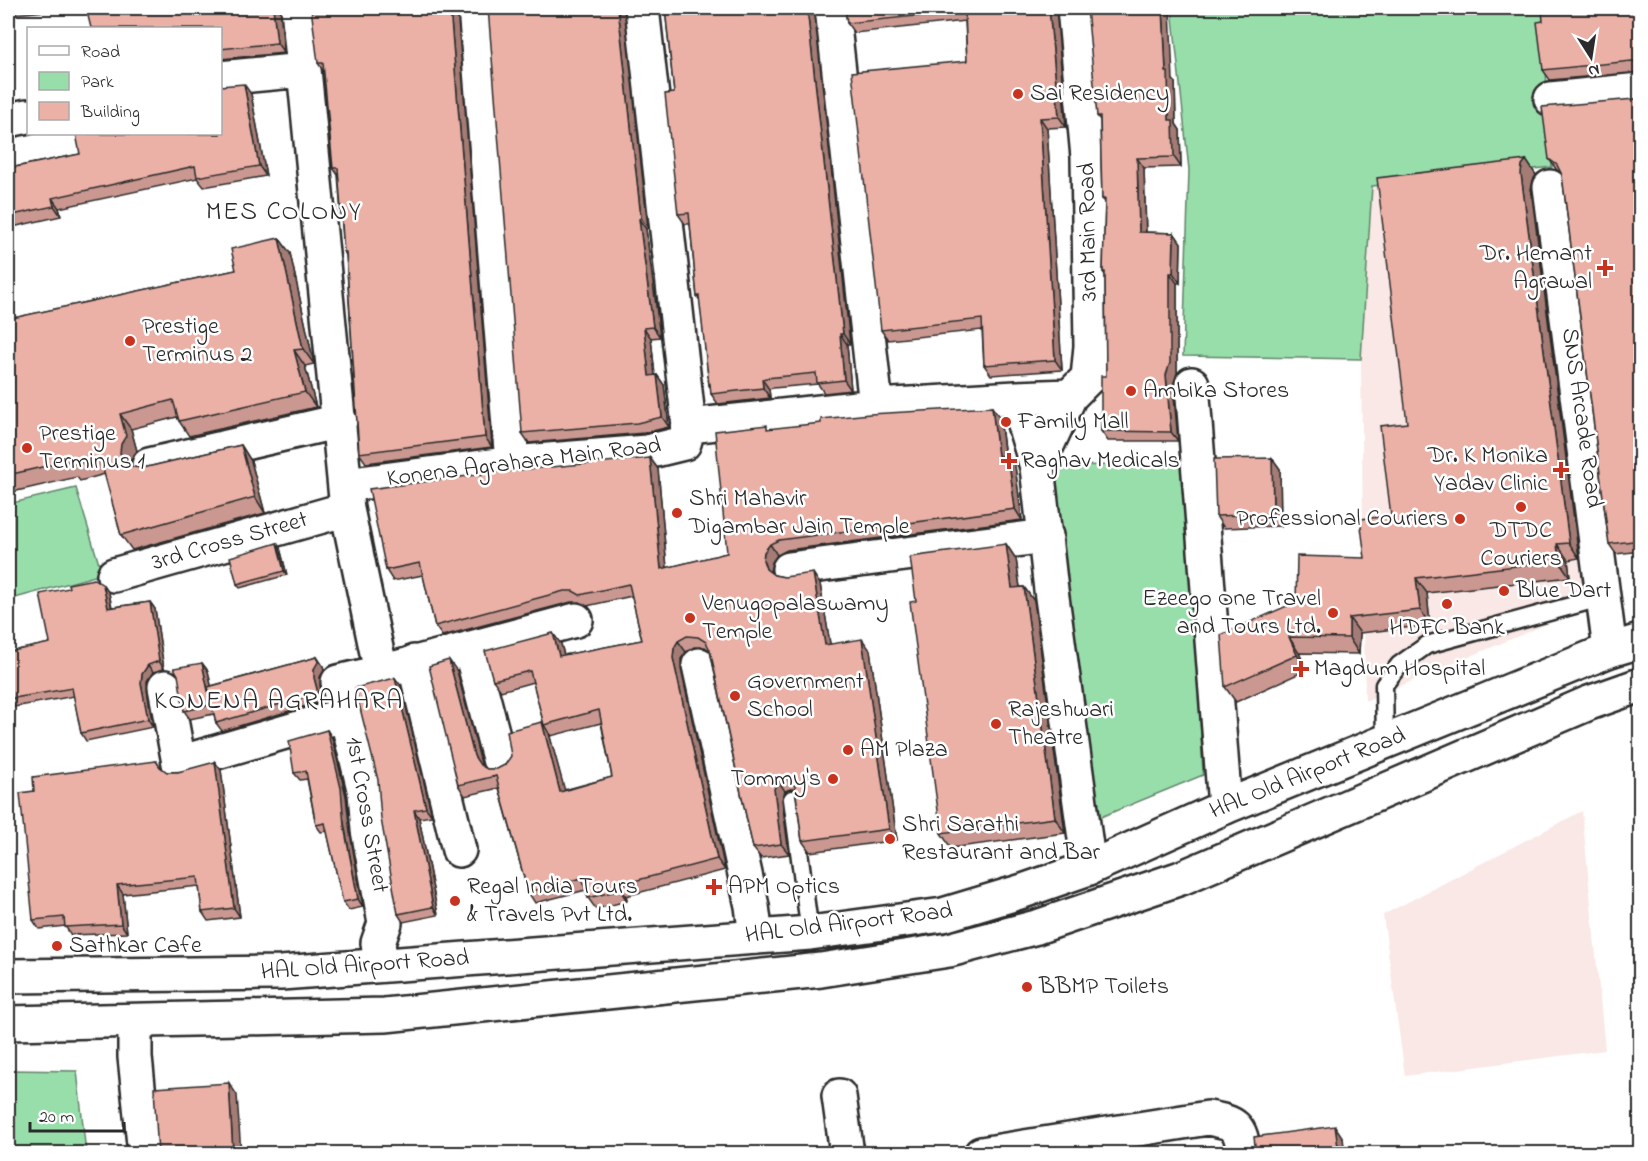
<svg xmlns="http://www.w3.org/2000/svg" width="1648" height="1161" viewBox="0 0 1648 1161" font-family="'Indie Flower',sans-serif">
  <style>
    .built { fill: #f9e8e5 }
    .green { fill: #98deab; stroke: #62846b; stroke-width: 1.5 }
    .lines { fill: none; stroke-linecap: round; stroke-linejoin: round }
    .lane-casing { stroke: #2b2b2b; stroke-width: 21 }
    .street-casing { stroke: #2b2b2b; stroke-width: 38 }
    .primary-casing { stroke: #2b2b2b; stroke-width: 38 }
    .lane { stroke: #fff; stroke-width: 16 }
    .street { stroke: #fff; stroke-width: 33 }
    .primary { stroke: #fff; stroke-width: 33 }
    .wall { fill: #ca9890; stroke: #2b2b2b; stroke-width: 1.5; fill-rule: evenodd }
    .shaded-wall { fill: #a47c75; stroke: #2b2b2b; stroke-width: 1.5 }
    .building { fill: #ebb1a7; stroke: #2b2b2b; stroke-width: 1.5 }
    .poi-dot { fill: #c8321e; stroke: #fff; stroke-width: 2 }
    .labels { text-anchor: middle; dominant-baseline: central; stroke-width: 5; stroke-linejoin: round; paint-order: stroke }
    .poi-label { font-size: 24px; fill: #2b2b2b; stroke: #fff; text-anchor: start }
    .street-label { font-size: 24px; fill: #2b2b2b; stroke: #fff }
    .neighbourhood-label { font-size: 26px; letter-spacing: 1.5px; fill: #2b2b2b; stroke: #fff }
  </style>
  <rect width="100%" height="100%" fill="#fff"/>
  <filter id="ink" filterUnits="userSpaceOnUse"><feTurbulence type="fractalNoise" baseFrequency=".0167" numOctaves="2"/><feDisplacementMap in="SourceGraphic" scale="12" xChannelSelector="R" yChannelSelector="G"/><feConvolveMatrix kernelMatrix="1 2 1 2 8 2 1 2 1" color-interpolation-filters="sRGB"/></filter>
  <g filter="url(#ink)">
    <path class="built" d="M1532 170 1587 607 1365 701 1361 359 1372 186Z
      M1582 811 1605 1050 1405 1076 1383 915Z"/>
    <path class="green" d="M1172 8H1542L1552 167 1372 186 1361 359 1183 356 1189 170Z
      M1187 464 1203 775 1096 819 1051 466Z
      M76 488 102 574 8 600V504Z
      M8 1070 77 1071 86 1153H8Z"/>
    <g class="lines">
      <defs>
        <path id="lane" d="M1385 742 1384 685 1399 665 1427 645 1604 597
          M792 799 810 933"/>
        <path id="street" d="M298 8 347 509 381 672 338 682 365 793 368 830 385 923 378 943 381 965
          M475 8 512 463
          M642 8 689 426
          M832 8 876 406
          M220 78 304 70
          M1551 99 1640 90
          M8 120 28 116
          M1550 187 1610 650
          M1192 384 1225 807
          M1016 398 1070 396 1088 378 1091 346 1088 157 1074 8
          M149 465 340 421
          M1037 467 1070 396
          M345 485 512 463 647 452 684 443 689 426 876 406 1016 398 1037 467 1051 590 1089 868
          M789 569 1046 536
          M114 575 347 509
          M470 648 500 762
          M414 662 459 850
          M699 665 752 906 756 937
          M381 672 576 620
          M165 687 179 763 347 714
          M135 1022V1057L145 1154
          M839 1096 847 1154
          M981 1154 1208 1118C1236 1123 1240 1125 1244 1154"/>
        <path id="primary" d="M8 976 281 973 810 933 943 915 1023 891 1089 868 1225 807 1610 650 1640 641
          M8 1023 385 1015 821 970 949 950 1037 927 1181 878 1589 703 1640 685"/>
      </defs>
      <use href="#lane" class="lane-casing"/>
      <use href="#street" class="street-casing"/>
      <use href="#primary" class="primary-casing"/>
      <use href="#lane" class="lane"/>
      <use href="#street" class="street"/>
      <use href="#primary" class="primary"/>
    </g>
    <path class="wall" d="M8 8H75L8 15Z
      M624 8 648 228 646 229 660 337 651 338 655 375H657L664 385 669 427 644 433 529 443 522 433Z
      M665 8H814L850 344H847L851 390 824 393 818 384 773 388 769 389 770 398 718 404 711 394V388L709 385 700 300 697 297 690 224H685L678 214 674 93Z
      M845 8 1055 10 1066 127 1047 128 1062 370 991 375 984 365 982 330 888 340 881 330 967 61 965 21 854 33 847 23Z
      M1641 8V72L1550 80 1543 70V21Z
      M279 10 284 53 220 59V28Z
      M456 10 492 447 366 463 359 453 346 255 344 252 338 175 333 168 324 72 318 63Z
      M1173 80 1175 82 1176 124 1180 130 1181 167 1144 168 1146 232 1174 233 1181 243 1180 283H1177V373L1173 385 1178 441H1108L1101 431 1106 376 1105 275 1103 272 1105 202 1102 199 1100 120 1097 116Z
      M251 94 266 176 204 187 197 178 59 208 61 216 8 228V138L15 167 80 154Z
      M1641 97V551L1616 554 1609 544 1562 175 1561 173 1556 169 1549 159 1635 99Z
      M1526 160 1536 175 1533 180 1531 189 1579 558 1568 560 1570 577 1427 593 1430 625 1360 633 1359 654 1299 653 1307 670 1236 702 1225 687 1296 602 1365 558 1391 516 1407 423Z
      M279 238 290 253 314 364 305 366 316 407 189 436 179 421 177 417 131 429 137 451 131 459V466L132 467 143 468 241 445 251 461 265 513 132 550 121 535 105 474 80 481 77 477 8 493V319L236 270Z
      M1000 418 1005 456 1008 455 1015 466 1022 520 787 550 777 555 772 562 770 571 771 573 774 575 820 584 830 644 870 650 897 840 810 852 802 841 795 789H790L785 791 782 800 789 854 761 858 753 848 710 651 705 647H694L686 652 681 659V669L725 870 626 896 627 901 596 909 588 898 586 890 535 903 528 892 499 788 465 796 458 785 457 671 482 766 487 769H497L505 765 544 725 533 682 501 691 493 680 561 644 564 655 642 640 632 596 587 606 580 602H571L442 636 435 626 423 575 393 581 386 570 650 458 658 469 667 568 727 553 769 429ZM601 723 612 777 564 790 549 733 551 736Z
      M1272 458 1280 469 1281 526 1224 528 1216 516Z
      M277 543 280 548 287 575 240 588 237 584Z
      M1006 544 1016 559 1020 587H1024L1034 601 1065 833 951 848 941 833Z
      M103 585 109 593 112 607 150 602 155 609 164 669 153 672 147 681V690L153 727 86 741 81 733 74 696 8 708V652L50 643Z
      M317 657 323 666 324 670 320 677V686L323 701 222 731 216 723 214 714 190 719 184 711 202 663 208 671 211 686Z
      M395 678 401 686 432 816 419 818 438 915 403 922 398 914Z
      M327 730 332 738 346 796 350 833 363 907 349 910 343 902 327 831 321 832 316 825 307 779 300 780 294 773Z
      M156 761 161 768 167 772 221 770 240 917 208 921 202 912 199 886 123 894 127 933 71 935 65 926 39 929 33 920 34 791Z"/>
    <path class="shaded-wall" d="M273 8H280L284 53 277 43Z
      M450 8H457L492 447 485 437Z
      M618 8H624L648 228 641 218Z
      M807 8H814L850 344 843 334Z
      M1049 8H1056L1066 127 1059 117Z
      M1163 8H1170L1173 80 1175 82 1176 124 1180 130 1181 167 1174 157 1169 120 1166 72Z
      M244 84 251 94 266 176 259 166Z
      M1040 118 1047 128 1062 370 1055 360Z
      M8 138 17 178 10 168 8 157Z
      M1137 158 1144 168 1146 242 1139 232Z
      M1526 160 1536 175 1533 180 1531 189 1579 558 1569 543 1521 174 1522 165Z
      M52 198 59 208 61 216 54 206Z
      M639 219 646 229 660 337 653 327Z
      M1174 233 1181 243 1180 283 1173 273Z
      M279 238 290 253 314 364 303 349Z
      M1170 273 1177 283V373L1173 385 1178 441 1171 432 1166 375Z
      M644 328 651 338 656 386 649 376Z
      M840 334 847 344 851 390 844 380Z
      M294 350 305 366 316 407 305 392Z
      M657 375 664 385 669 427 662 417Z
      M762 379 769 389 770 398 763 388Z
      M992 407 1000 418 1006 467 998 456Z
      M120 414 131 429 137 451 131 459V469L124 462 120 453Z
      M241 445 251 461 265 513 255 497Z
      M1008 455 1015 466 1022 520 1015 509Z
      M650 458 658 469 668 580 661 569Z
      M1272 458 1280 469 1281 526 1273 514Z
      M277 543 280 548 287 575 284 571Z
      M770 544 777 555 772 562 770 571 774 580 766 569 763 560 764 552Z
      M1006 544 1016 559 1022 603 1012 588Z
      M1557 544 1568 560 1570 577 1559 561Z
      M813 573 820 584 832 655 825 645Z
      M1416 578 1427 593 1430 625 1420 610Z
      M103 585 109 593 113 616 108 608Z
      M1024 587 1034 601 1065 833 1055 818Z
      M150 602 155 609 164 669 159 661Z
      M1349 618 1360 633 1359 654 1349 638Z
      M553 633 561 644 567 667 559 656Z
      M1289 637 1299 653 1307 670 1297 655Z
      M862 639 870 650 897 840 889 829Z
      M678 641 686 652 681 659V669L725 870 717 859 673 658 674 648Z
      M317 657 323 666 324 670 320 677V686L323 701 318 693 314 678V669Z
      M449 660 457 671 482 767 487 776 474 756Z
      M202 663 208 671 217 713 211 705Z
      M148 665 153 672 147 681V690L153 727 148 719 141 683 142 674Z
      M395 678 401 686 432 816 426 808Z
      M542 722 549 733 568 802 560 792Z
      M327 730 332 738 346 796 350 833 363 907 358 899Z
      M215 762 221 770 240 917 234 908Z
      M778 780 785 791 782 800 789 854 781 844 774 789Z
      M414 810 419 818 438 915 433 907Z
      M117 885 123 894 127 933 121 924Z
      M619 885 626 896 627 901 620 890Z
      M229 1083 237 1095 241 1154H233Z
      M1335 1126 1343 1138 1345 1154H1339Z"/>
    <path class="building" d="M86 8H273L277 43 220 49V28H91Z
      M311 8H450L485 437 359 453 346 252H344L338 168H333L323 63H318Z
      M488 8H618L641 218 639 219 653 327 644 328 649 376 657 375 662 417 637 423 522 433Z
      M665 8H807L843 334H840L844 380 817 383 816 373 766 378 762 379 763 388 711 394 710 384 709 385 699 296 697 297 689 213 678 214 665 94 674 93Z
      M845 8H1049L1059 117 1040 118 1055 360 984 365 982 319 881 330 852 72 967 61 965 11 847 23Z
      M1087 8H1163L1166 72H1168L1169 120H1173L1174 157 1137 158 1139 232 1174 233 1173 273H1170V363L1166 375 1171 432 1101 431V376H1106L1105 272H1103L1105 199H1102L1100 116H1097Z
      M1542 8H1641V63L1632 61 1543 70 1537 22 1543 21Z
      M244 84 259 166 197 177 195 166 52 198 54 206 8 216V157L10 168 80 154 76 134H220V86Z
      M1641 97V540L1609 544 1562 175 1557 165 1549 159 1542 107 1635 99Z
      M1526 160 1522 165 1521 174 1569 543 1557 544 1559 561 1416 578 1420 610 1349 618V638L1289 637 1297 655 1225 687 1221 635 1296 602 1297 556 1365 558 1360 519 1391 516 1380 426 1407 423 1377 178Z
      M279 238 303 349 294 350 305 392 179 421 173 400 120 414 126 436 121 444 120 453 124 462 132 467 143 468 241 445 255 497 121 535 100 458 69 465 68 461 8 475V319L236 270 231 249Z
      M992 407 998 456 1008 455 1015 509 779 540 770 544 764 552 763 560 766 569 774 575 784 577 813 573 825 645 862 639 889 829 802 841 795 786 789 779 783 778 778 780 774 789 781 844 753 848 710 650 706 642 698 637 687 636 678 641 674 648 673 658 717 859 619 885 620 890 588 898 582 878 528 892 496 776 458 785 429 666 449 660 474 756 480 765 487 769H497L505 765 511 756 507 731 542 722 560 792 612 777 599 710 544 725 530 671 493 680 485 651 553 633 559 656 642 640 629 584 580 595 573 591H564L435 626 420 563 386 570 369 489 506 471 650 458 661 569 727 553 715 431 767 425V429L821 423V419L870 414Z
      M1272 458 1273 514 1216 516 1214 459Z
      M277 543 284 571 237 584 230 557Z
      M1006 544 1012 588 1024 587 1055 818 941 833 910 602 916 601 910 557Z
      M94 579 103 585 108 608 150 602 159 661 148 665 142 674 141 683 148 719 81 733 72 688 8 699V652L50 643 40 594 69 588 68 584Z
      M317 657 318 662 314 669V678L318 693 216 723 208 687Z
      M202 663 211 705 184 711 178 675 174 668Z
      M395 678 426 808 414 810 433 907 398 914 381 819 378 780 355 688Z
      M327 730 341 788 344 826 358 899 343 902 325 823 316 825 306 771 294 773 289 741Z
      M156 761 160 767 167 772H178L215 762 234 908 202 912 198 877 117 885 121 924 65 927 64 917 33 920 20 793 34 791 33 777Z
      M229 1083 233 1154H158L154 1088Z
      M1335 1126 1339 1154H1256L1254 1137Z"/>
  </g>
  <g class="poi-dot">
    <circle cx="1018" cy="94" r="6"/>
    <path d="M1602 259h6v6h6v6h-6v6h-6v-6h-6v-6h6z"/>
    <circle cx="130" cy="341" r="6"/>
    <circle cx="1131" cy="391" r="6"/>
    <circle cx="1006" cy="422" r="6"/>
    <circle cx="27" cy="448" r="6"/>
    <path d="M1006 452h6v6h6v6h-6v6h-6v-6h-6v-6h6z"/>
    <path d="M1558 461h6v6h6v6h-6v6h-6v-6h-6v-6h6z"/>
    <circle cx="1521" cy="507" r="6"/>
    <circle cx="677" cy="513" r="6"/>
    <circle cx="1460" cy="519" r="6"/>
    <circle cx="1504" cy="591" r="6"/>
    <circle cx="1447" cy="604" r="6"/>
    <circle cx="1333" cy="613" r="6"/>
    <circle cx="690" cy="618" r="6"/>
    <path d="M1298 660h6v6h6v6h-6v6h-6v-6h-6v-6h6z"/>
    <circle cx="735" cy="696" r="6"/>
    <circle cx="996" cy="724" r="6"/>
    <circle cx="848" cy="750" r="6"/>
    <circle cx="833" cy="779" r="6"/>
    <circle cx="890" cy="839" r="6"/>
    <path d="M711 878h6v6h6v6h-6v6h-6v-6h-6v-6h6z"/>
    <circle cx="455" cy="901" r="6"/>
    <circle cx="57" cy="946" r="6"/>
    <circle cx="1027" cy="987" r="6"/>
  </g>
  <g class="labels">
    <g class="poi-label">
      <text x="1030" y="94">Sai Residency</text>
      <text x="1592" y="254" text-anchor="end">Dr. Hemant<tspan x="1592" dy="28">Agrawal</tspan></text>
      <text x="142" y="327">Prestige<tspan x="142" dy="28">Terminus 2</tspan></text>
      <text x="1143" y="391">Ambika Stores</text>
      <text x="1018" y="422">Family Mall</text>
      <text x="39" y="434">Prestige<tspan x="39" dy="28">Terminus 1</tspan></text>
      <text x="1548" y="456" text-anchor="end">Dr. K Monika<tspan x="1548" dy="28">Yadav Clinic</tspan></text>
      <text x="1021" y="461">Raghav Medicals</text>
      <text x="689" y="499">Shri Mahavir<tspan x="689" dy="28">Digambar Jain Temple</tspan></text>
      <text x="1448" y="519" text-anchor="end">Professional Couriers</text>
      <text x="1521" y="531" text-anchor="middle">DTDC<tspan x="1521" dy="28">Couriers</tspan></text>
      <text x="1516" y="591">Blue Dart</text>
      <text x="1321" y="599" text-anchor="end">Ezeego One Travel<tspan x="1321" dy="28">and Tours Ltd.</tspan></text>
      <text x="702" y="604">Venugopalaswamy<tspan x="702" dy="28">Temple</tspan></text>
      <text x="1447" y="628" text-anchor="middle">HDFC Bank</text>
      <text x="1314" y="669">Magdum Hospital</text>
      <text x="747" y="682">Government<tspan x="747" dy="28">School</tspan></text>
      <text x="1008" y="710">Rajeshwari<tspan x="1008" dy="28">Theatre</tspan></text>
      <text x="860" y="750">AM Plaza</text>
      <text x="821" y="779" text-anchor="end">Tommy's</text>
      <text x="902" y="825">Shri Sarathi<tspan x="902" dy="28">Restaurant and Bar</tspan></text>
      <text x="467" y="887">Regal India Tours<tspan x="467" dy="28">&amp; Travels Pvt Ltd.</tspan></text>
      <text x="728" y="887">APM Optics</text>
      <text x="69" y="946">Sathkar Cafe</text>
      <text x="1039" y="987">BBMP Toilets</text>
    </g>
    <g class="street-label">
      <text transform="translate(1089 232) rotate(-91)">3rd Main Road</text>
      <text transform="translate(1581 418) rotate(82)">SNS Arcade Road</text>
      <text transform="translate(524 463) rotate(-7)">Konena Agrahara Main Road</text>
      <text transform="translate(230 542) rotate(-16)">3rd Cross Street</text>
      <text transform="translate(1308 774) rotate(-22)">HAL Old Airport Road</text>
      <text transform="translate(366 815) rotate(80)">1st Cross Street</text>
      <text transform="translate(849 924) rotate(-7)">HAL Old Airport Road</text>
      <text transform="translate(365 966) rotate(-4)">HAL Old Airport Road</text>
    </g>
    <g class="neighbourhood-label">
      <text x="284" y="213">MES COLONY</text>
      <text x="279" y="702">KONENA AGRAHARA</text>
    </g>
  </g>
  <rect width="1648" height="1161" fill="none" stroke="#fff" stroke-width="30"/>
  <rect x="15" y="15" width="1618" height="1131" fill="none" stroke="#2b2b2b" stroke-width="2" filter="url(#ink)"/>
  <rect x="27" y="27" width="195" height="108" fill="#ffffff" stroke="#aaaaaa" stroke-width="1.5"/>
  <rect x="39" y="46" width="30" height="9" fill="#ffffff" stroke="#aaaaaa" stroke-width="1.5"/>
  <text x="81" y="57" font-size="18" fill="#2b2b2b">Road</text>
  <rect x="39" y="72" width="30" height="18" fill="#98deab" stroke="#aaaaaa" stroke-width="1.5"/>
  <text x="81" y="87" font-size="18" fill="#2b2b2b">Park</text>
  <rect x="39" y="102" width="30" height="18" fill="#ebb1a7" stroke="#aaaaaa" stroke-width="1.5"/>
  <text x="81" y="117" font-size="18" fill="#2b2b2b">Building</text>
  <g transform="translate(1591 57) rotate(168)" stroke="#ffffff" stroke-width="4.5" paint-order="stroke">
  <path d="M0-4.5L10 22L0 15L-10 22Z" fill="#2b2b2b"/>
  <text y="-9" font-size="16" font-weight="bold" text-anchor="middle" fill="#2b2b2b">N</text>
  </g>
  <path d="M30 1122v9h94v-9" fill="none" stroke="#2b2b2b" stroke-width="3"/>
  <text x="39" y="1122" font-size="18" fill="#2b2b2b" stroke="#ffffff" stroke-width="4.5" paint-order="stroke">20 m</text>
</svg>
